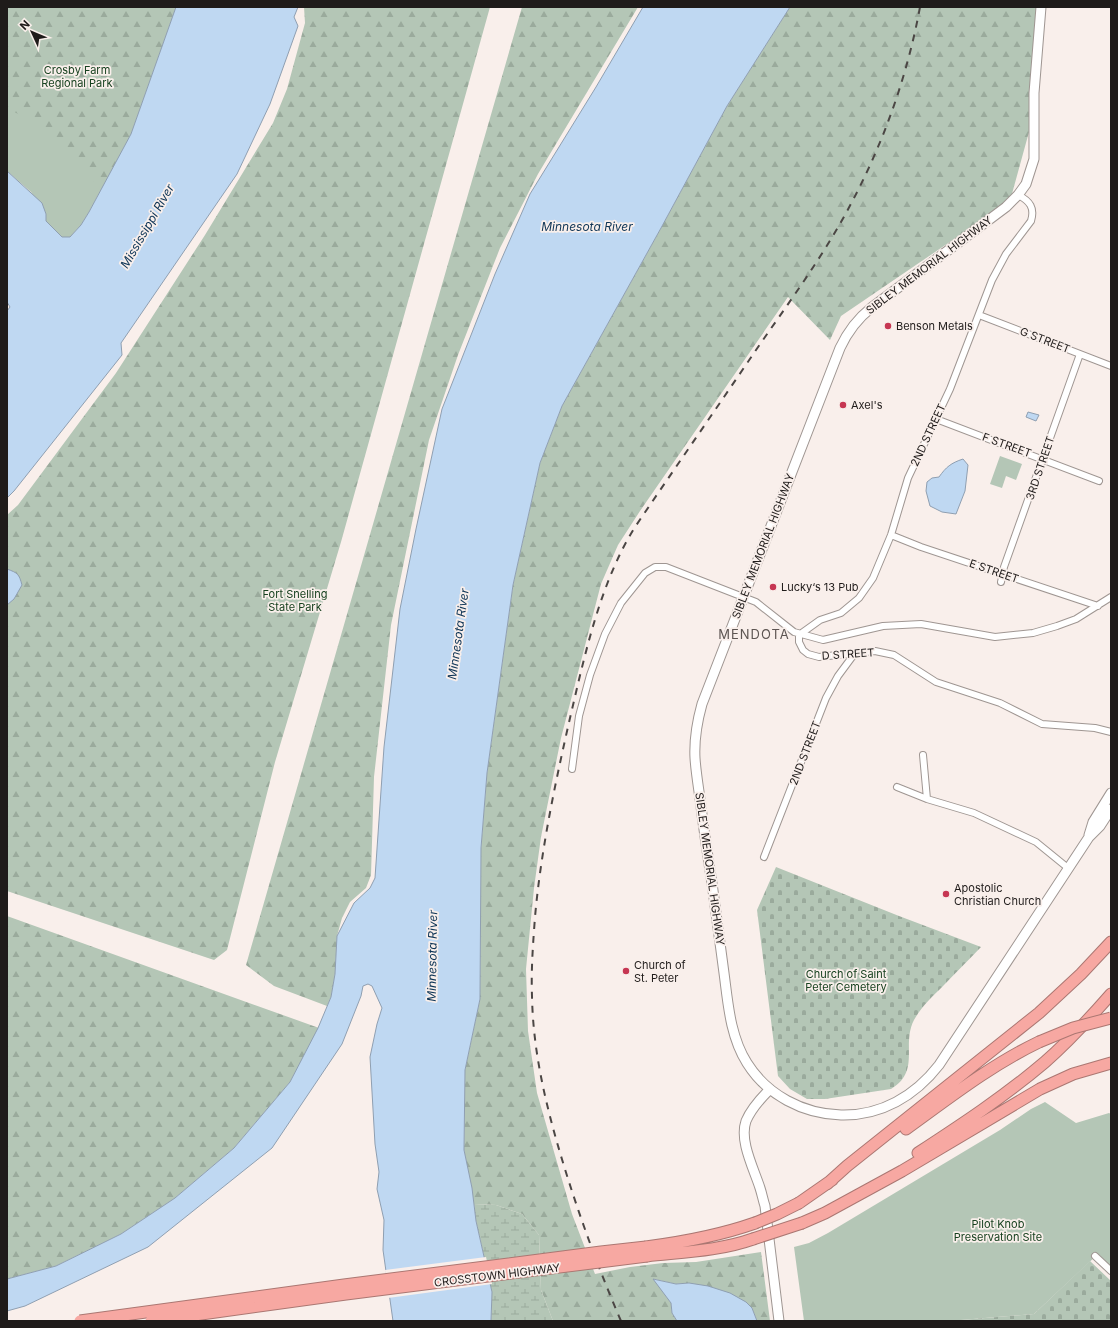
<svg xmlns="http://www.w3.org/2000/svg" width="1118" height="1328" viewBox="0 0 1118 1328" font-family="Inter,sans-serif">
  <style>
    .green { fill: #b4c6b6 }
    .forest { fill: url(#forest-firs) }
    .wetland { fill: url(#wetland-marsh) }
    .cemetery { fill: url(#cemetery-stones) }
    .water { fill: #bfd8f2; stroke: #8f9fb1 }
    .pier { fill: #f9efeb }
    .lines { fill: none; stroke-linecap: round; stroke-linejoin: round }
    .street-casing { stroke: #9f9692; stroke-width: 8 }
    .secondary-casing { stroke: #9f9692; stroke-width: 11 }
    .highway-casing { stroke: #ab7772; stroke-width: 13 }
    .street { stroke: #fff; stroke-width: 6 }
    .secondary { stroke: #fff; stroke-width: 9 }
    .highway { stroke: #f7a8a2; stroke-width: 11 }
    .rail { stroke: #4b4644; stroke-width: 2; stroke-dasharray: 7 7; stroke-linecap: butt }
    .highway-bridge-casing { stroke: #ab7772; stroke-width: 13; stroke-linecap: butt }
    .highway-bridge { stroke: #f7a8a2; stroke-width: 11 }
    .poi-dot { fill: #c63652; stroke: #f9efeb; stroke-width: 1.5 }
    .labels { text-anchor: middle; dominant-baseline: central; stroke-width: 3.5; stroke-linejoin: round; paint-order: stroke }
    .park-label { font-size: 11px; fill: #17411f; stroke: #f9efeb }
    .street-label { font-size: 11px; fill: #1f1b1a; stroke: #f9efeb }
    .poi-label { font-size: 11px; fill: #1f1b1a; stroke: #f9efeb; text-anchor: start }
    .water-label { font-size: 12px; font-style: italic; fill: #0d3456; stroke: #f9efeb }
    .quarter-label { font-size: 13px; letter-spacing: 1px; fill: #5d5552; stroke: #f9efeb }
  </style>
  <defs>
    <pattern id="forest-firs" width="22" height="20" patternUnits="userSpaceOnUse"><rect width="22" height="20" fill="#b4c6b6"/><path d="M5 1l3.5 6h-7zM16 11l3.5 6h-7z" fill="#9aaa9c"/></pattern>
    <pattern id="wetland-marsh" width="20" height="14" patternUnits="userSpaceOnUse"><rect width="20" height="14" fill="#b4c6b6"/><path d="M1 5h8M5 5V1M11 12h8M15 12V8" fill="none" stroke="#9aaa9c"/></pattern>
    <pattern id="cemetery-stones" width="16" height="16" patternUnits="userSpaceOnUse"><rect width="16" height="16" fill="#b4c6b6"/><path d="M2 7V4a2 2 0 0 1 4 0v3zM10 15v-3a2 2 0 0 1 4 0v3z" fill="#9aaa9c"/></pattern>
  </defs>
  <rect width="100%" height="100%" fill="#f9efeb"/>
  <path class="green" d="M7 7H176L131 134 89 212 81 225 70 237H62L48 225 46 221V214L31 192 7 171Z
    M1000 456 1022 464 1016 480 1006 476 1002 488 990 484Z
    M1045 1102 1076 1123 1109 1113 1111 1114V1267L1098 1254 1034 1314 949 1321H804L794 1247 809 1243 828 1233 1000 1130 1031 1109Z"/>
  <path class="forest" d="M7 7H176L131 134 102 189 29 120 7 108Z
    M304 7H490L341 542 275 762 227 950 214 960 7 891V515L18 505 116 373 205 235 273 123 287 89 305 23Z
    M522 7H638L538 174 500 248 458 355 429 440 391 625 374 777 371 875 366 888 350 902 342 918 337 936 335 974 331 997 327 1006 274 986 246 965Z
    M790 7H1037L1032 121 1010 201 841 316 830 340 788 297 640 511 618 545 601 584 561 738 541 837 534 888 526 969 528 1031 537 1093 572 1214 595 1274 630 1267 663 1263 696 1262 761 1252 770 1321H757L752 1308 689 1283 676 1284 654 1279 671 1303 672 1313 677 1321H553L541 1290 539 1235 522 1214 496 1205 474 1204 464 1150 465 1070 480 999 481 848 487 773 513 585 540 463 562 406 661 228 727 106Z
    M7 916 319 1028 290 1082 234 1148 175 1198 121 1234 56 1266 7 1279Z"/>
  <path class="wetland" d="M474 1204 496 1205 522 1214 539 1235 541 1290 553 1321H491L492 1292 476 1221Z"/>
  <path class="cemetery" d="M776 867 899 916 981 947C969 960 956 972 944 985 933 996 922 1006 914 1020 901 1045 921 1071 891 1089L825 1099H807L790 1089 778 1076 757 910Z
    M1090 1261 1111 1281V1321H949L1034 1314Z"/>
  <path class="water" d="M176 7H298L294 17 298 26 270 104 237 174 121 343 122 355 14 491 7 498V311L10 307 7 302V171L42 203 46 214V221L62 237H70L81 225 89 212 131 134Z
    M643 7H790L727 106 661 228 562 406 540 463 513 585 487 773 481 848 480 999 465 1070 464 1150 472 1188 476 1221 492 1292 491 1321H393L383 1250 384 1220 377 1189 379 1172 375 1144 370 1057 377 1024 382 1008 372 986 368 984 363 986 361 996 342 1044 272 1148 148 1247 25 1306 7 1311V1279L56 1266 121 1234 175 1198 234 1148 290 1082 318 1028 331 997 335 974 337 936 354 903 370 888 375 878 384 747 400 609 416 529 442 409 495 274 530 194 596 87Z
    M1028 412 1039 415 1036 421 1026 417Z
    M963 459 968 465 965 491 956 514 942 512 930 506 926 491 927 482 932 478 939 477C946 467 951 463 963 459Z
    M7 569C18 573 19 574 22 585L14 599 7 605Z
    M653 1279 676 1284 689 1283 708 1286 730 1293 746 1302 752 1308 757 1321H677L672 1313 671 1303Z"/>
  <path class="pier" d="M486 1257 492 1284 388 1298 385 1270Z"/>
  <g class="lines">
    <defs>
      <path id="street" d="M979 315 1111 366
        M936 419 1099 481
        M891 535 921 547 1098 606
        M1001 582 1004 567 1080 354
        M799 635 820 620 841 613 859 598 873 578 891 535 908 478 950 389 992 280 1006 254 1031 221C1035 208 1030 201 1018 195
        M799 635V642L803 650 808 654 819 657 875 651 894 655 936 682 1000 703 1042 724 1095 728 1111 732
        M923 755 927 799
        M572 769 579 716 590 675 605 634 621 603 645 573 655 567H666L756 602 794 632 823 640 883 626 921 624 995 637 1033 633 1057 626 1076 619 1111 597
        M897 787 927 799 974 813 1036 842 1068 868
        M764 857 826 698 838 676 855 653
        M1095 1256 1111 1271"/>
      <path id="secondary" d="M1041 7 1034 93V159L1026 184 1018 195 1006 207 871 308C857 319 848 331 840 348L702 704C697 722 694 739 695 758 696 774 699 790 701 806 704 832 708 857 712 883 716 913 720 943 724 973 728 1003 730 1036 747 1063 767 1095 803 1114 841 1115 881 1116 915 1096 939 1065L1089 837 1100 826 1111 809
        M1089 835 1093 822 1111 793
        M770 1089C761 1098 751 1109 746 1121 739 1141 754 1169 760 1188 762 1194 763 1200 765 1206L779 1321"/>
      <path id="highway" d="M906 1129C949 1098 991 1065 1039 1042
        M918 1153C961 1125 1005 1096 1045 1062 1069 1041 1090 1018 1111 994
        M827 1184 847 1166 1039 1013 1081 974 1111 942
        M799 1203 832 1180
        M802 1223 825 1213 902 1171 1040 1089 1073 1074 1111 1063
        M646 1247C685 1242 718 1236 755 1223
        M647 1256C682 1252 719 1251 753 1239"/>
    </defs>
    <use href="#street" class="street-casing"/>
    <use href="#secondary" class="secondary-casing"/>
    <use href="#highway" class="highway-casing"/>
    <use href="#street" class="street"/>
    <use href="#secondary" class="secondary"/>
    <use href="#highway" class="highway"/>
    <path class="rail" d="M621 1321C599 1270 580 1218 564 1166 547 1110 533 1054 532 996 531 970 533 944 535 917 541 850 555 784 570 718 585 654 600 583 635 527 675 468 716 409 756 350 785 308 816 266 841 222 879 155 906 83 920 7"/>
    <defs>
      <path id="highway-bridge" d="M1039 1042 1073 1028 1111 1018
        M755 1223 777 1214 799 1203
        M753 1239 802 1223
        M80 1321 344 1285 601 1252 646 1247
        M151 1321 346 1294 647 1256"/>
    </defs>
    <use href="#highway-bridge" class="highway-bridge-casing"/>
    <use href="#highway-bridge" class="highway-bridge"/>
  </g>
  <g class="poi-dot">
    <circle cx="888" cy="326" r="4"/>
    <circle cx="843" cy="405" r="4"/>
    <circle cx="773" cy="587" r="4"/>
    <circle cx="946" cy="894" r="4"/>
    <circle cx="626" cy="971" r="4"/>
  </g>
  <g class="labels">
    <g class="park-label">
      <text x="77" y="70">Crosby Farm<tspan x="77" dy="13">Regional Park</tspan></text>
      <text x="295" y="594">Fort Snelling<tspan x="295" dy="13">State Park</tspan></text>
      <text x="846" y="974">Church of Saint<tspan x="846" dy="13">Peter Cemetery</tspan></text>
      <text x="998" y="1224">Pilot Knob<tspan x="998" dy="13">Preservation Site</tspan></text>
    </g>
    <g class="street-label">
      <text transform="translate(929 265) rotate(-37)">SIBLEY MEMORIAL HIGHWAY</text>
      <text transform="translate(1045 340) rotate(21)">G STREET</text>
      <text transform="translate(928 435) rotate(-65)">2ND STREET</text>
      <text transform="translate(1007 445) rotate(20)">F STREET</text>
      <text transform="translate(1040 468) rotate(-71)">3RD STREET</text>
      <text transform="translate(763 546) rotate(-69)">SIBLEY MEMORIAL HIGHWAY</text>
      <text transform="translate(994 571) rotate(19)">E STREET</text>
      <text transform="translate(848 654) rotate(-4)">D STREET</text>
      <text transform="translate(805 753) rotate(-69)">2ND STREET</text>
      <text transform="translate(710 869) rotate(82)">SIBLEY MEMORIAL HIGHWAY</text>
      <text transform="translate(497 1275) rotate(-7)">CROSSTOWN HIGHWAY</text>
    </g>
    <g class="poi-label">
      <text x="896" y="326">Benson Metals</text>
      <text x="851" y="405">Axel's</text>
      <text x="781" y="587">Lucky‘s 13 Pub</text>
      <text x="954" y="888">Apostolic<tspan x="954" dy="13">Christian Church</tspan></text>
      <text x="634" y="965">Church of<tspan x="634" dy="13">St. Peter</tspan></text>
    </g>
    <g class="water-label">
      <text transform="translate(147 226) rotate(-60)">Mississippi River</text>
      <text x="587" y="226">Minnesota River</text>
      <text transform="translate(458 634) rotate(-82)">Minnesota River</text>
      <text transform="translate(432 956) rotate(-89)">Minnesota River</text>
    </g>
    <g class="quarter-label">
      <text x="754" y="634">MENDOTA</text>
    </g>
  </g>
  <rect width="1118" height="1328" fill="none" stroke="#1f1b1a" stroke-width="16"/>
  <g transform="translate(32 32) rotate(314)" stroke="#f9efeb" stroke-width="3" paint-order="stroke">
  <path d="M0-3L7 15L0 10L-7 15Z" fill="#1f1b1a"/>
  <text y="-6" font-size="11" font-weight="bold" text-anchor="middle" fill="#1f1b1a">N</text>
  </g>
</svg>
